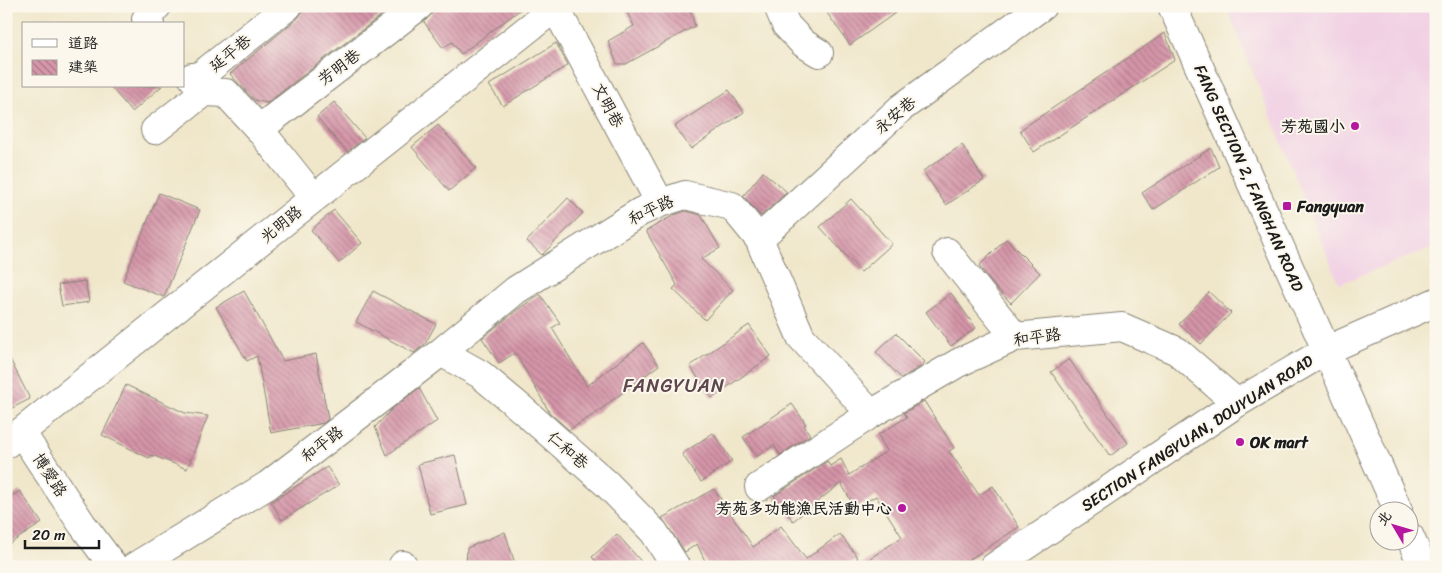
<svg xmlns="http://www.w3.org/2000/svg" width="1442" height="573" viewBox="0 0 1442 573" font-family="Sriracha,'LXGW WenKai TC',sans-serif">
  <style>
    .built { fill: #f1d0e4 }
    .building { fill: url(#building-back-hatch) }
    .lines { fill: none; stroke-linecap: round; stroke-linejoin: round }
    .minor-casing { stroke: #868274; stroke-width: 30 }
    .minor { stroke: #fff; stroke-width: 28 }
    .poi-dot { fill: #b5179e; stroke: #fbf7ec; stroke-width: 2 }
    .labels { text-anchor: middle; dominant-baseline: central; stroke-width: 4; stroke-linejoin: round; paint-order: stroke }
    .street-label { font-size: 16px; fill: #1c1c1c; stroke: #fbf7ec }
    .poi-label { font-size: 16px; font-weight: bold; fill: #1c1c1c; stroke: #fbf7ec; text-anchor: end }
    .quarter-label { font-size: 19px; letter-spacing: 1px; fill: #5d464d; stroke: #fbf7ec }
  </style>
  <defs>
    <pattern id="building-back-hatch" width="6" height="6" patternUnits="userSpaceOnUse" patternTransform="scale(1.25)"><rect width="6" height="6" fill="#d595a9"/><path d="M-1 5l2 2M0 0l6 6M5-1l2 2" fill="none" stroke="#ac7989"/></pattern>
  </defs>
  <rect width="100%" height="100%" fill="#fbf7ec"/>
  <filter id="ink" filterUnits="userSpaceOnUse"><feTurbulence type="fractalNoise" baseFrequency=".02" numOctaves="2"/><feDisplacementMap in="SourceGraphic" scale="10" xChannelSelector="R" yChannelSelector="G"/><feConvolveMatrix kernelMatrix="1 2 1 2 8 2 1 2 1" color-interpolation-filters="sRGB"/></filter>
  <filter id="wash" filterUnits="userSpaceOnUse"><feTurbulence type="fractalNoise" baseFrequency=".0096" numOctaves="4" result="noise"/><feDisplacementMap in="SourceGraphic" scale="20" xChannelSelector="R" yChannelSelector="G"/><feGaussianBlur stdDeviation="1.12" result="paint"/><feColorMatrix in="noise" values="0 0 0 0 0 0 0 0 0 0 0 0 0 0 0 0 0 1.4 0 .05"/><feComposite in="paint" operator="in"/></filter>
  <g filter="url(#wash)">
    <rect width="100%" height="100%" fill="#f0e7cb"/>
    <path class="built" d="M1226 6H1436V246L1339 284Z"/>
    <g id="blocks">
      <path class="building" d="M306 6H393L267 103 254 100 230 74 298 18Z
        M434 6H525L461 54 452 42 443 48 424 22 433 12Z
        M624 6H689L695 26 626 64H617L608 41 634 26Z
        M822 6H905L850 45Z
        M1165 33 1175 60 1034 152 1020 130Z
        M556 43 568 65 503 106 489 85Z
        M110 86H162L132 112Z
        M729 90 744 112 691 149 675 126Z
        M334 102 365 138 347 152 317 117Z
        M438 125 476 168 449 191 412 147Z
        M962 145 984 180 946 205 923 171Z
        M1211 148 1219 167 1153 210 1142 193Z
        M763 172 787 192 761 216 743 196Z
        M159 193 200 210 164 297 123 281Z
        M568 198 583 213 542 255 527 241Z
        M851 199 892 244 861 272 820 227Z
        M334 210 362 243 339 263 311 230Z
        M686 211 701 215 720 248 701 259 733 290 705 320 673 289 677 285 646 231 674 215Z
        M1006 239 1040 273 1011 303 996 288 979 266Z
        M85 281 89 302 62 306 58 285Z
        M244 291 283 361 316 354 328 419 324 423 271 433 257 356 247 361 216 307Z
        M373 291 436 324 425 344 414 353 356 322Z
        M1209 292 1231 313 1201 344 1179 324Z
        M951 293 976 328 951 346 926 312Z
        M540 294 560 323 552 328 587 386 643 343 659 365 601 409V410L569 430 550 413 515 353 499 363 482 338 517 310Z
        M749 325 771 356 712 398 690 366Z
        M896 333 925 362 920 367 901 378 876 352Z
        M6 351 30 399 6 411Z
        M1069 359 1128 443 1110 456 1051 372Z
        M126 385 185 413 208 416 187 469 152 455 149 458 102 435Z
        M419 388 437 421 387 455 375 427 392 409Z
        M924 401 954 448 949 451 979 495 993 486 1019 527 958 567H857L902 537 876 496 855 508 841 483 793 521 774 496 827 461 830 466 841 459 849 475 887 451 878 435 907 417 904 413Z
        M792 404 806 424 804 425 810 435 780 455 774 445 756 457 743 437Z
        M713 433 732 461 701 482 682 454Z
        M455 455 467 505 430 514 418 464Z
        M327 467 339 485 282 520 271 502Z
        M714 489 753 547 781 526 806 559 840 534 858 558 846 567H708L697 544 685 552 662 518Z
        M20 491 42 523 6 546V500Z
        M505 532 516 567H466L467 548Z
        M617 534 646 567H601L592 557Z"/>
    </g>
  </g>
  <g filter="url(#ink)">
    <use href="#blocks" fill-opacity="0" stroke="#868274" stroke-width="1"/>
    <g class="lines">
      <defs>
        <path id="minor" d="M778 6 786 25 803 43 819 53
          M1172 6 1398 510
          M555 7 660 203
          M150 24 146 19 157 6
          M195 80 288 6
          M204 92 226 93 259 129 314 198
          M259 129 419 6
          M155 130 204 92 192 77
          M759 239 901 108 1042 6
          M947 252 1015 337
          M441 352 480 374 523 410 607 484 654 532 676 567
          M21 432 82 524 114 567
          M6 444 314 198 557 6
          M759 487 871 414
          M1410 537 1423 567
          M134 567 268 485 441 352 516 290 640 212 660 203 685 195 732 206 759 239 801 337 871 414 958 363 1015 337 1122 327 1177 351 1237 403
          M403 567V565
          M994 567 1237 403 1327 350 1436 302"/>
      </defs>
      <use href="#minor" class="minor-casing"/>
      <use href="#minor" class="minor"/>
    </g>
  </g>
  <g class="poi-dot">
    <circle cx="1355" cy="126" r="5"/>
    <rect x="1282" y="201" width="10" height="10" rx="2.5"/>
    <circle cx="1240" cy="442" r="5"/>
    <circle cx="902" cy="508" r="5"/>
  </g>
  <g class="labels">
    <g class="street-label">
      <text transform="translate(230 53) rotate(-39)">延平巷</text>
      <text transform="translate(339 67) rotate(-37)">芳明巷</text>
      <text transform="translate(608 105) rotate(62)">文明巷</text>
      <text transform="translate(895 115) rotate(-40)">永安巷</text>
      <text transform="translate(1249 178) rotate(66)">FANG SECTION 2, FANGHAN ROAD</text>
      <text transform="translate(651 210) rotate(-25)">和平路</text>
      <text transform="translate(281 224) rotate(-39)">光明路</text>
      <text transform="translate(1037 337) rotate(-8)">和平路</text>
      <text transform="translate(1197 433) rotate(-33)">SECTION FANGYUAN, DOUYUAN ROAD</text>
      <text transform="translate(322 444) rotate(-38)">和平路</text>
      <text transform="translate(568 450) rotate(41)">仁和巷</text>
      <text transform="translate(50 475) rotate(57)">博愛路</text>
    </g>
    <g class="poi-label">
      <text x="1345" y="126">芳苑國小</text>
      <text x="1297" y="206" text-anchor="start">Fangyuan</text>
      <text x="1250" y="442" text-anchor="start">OK mart</text>
      <text x="892" y="508">芳苑多功能漁民活動中心</text>
    </g>
    <g class="quarter-label">
      <text x="674" y="385">FANGYUAN</text>
    </g>
  </g>
  <rect width="1442" height="573" fill="none" stroke="#fbf7ec" stroke-width="25"/>
  <rect x="22" y="22" width="162" height="65" fill="#fbf7ec" stroke="#a29f99"/>
  <rect x="32" y="39" width="25" height="8" fill="#ffffff" stroke="#a29f99"/>
  <text x="68" y="48" font-size="15" fill="#1c1c1c">道路</text>
  <rect x="32" y="60" width="25" height="15" fill="url(#building-back-hatch)" stroke="#a29f99"/>
  <text x="68" y="72" font-size="15" fill="#1c1c1c">建築</text>
  <g transform="translate(1394 526) rotate(308)"><circle r="24" fill="#fbf7ec" stroke="#a29f99"/>
  <path d="M0-4L9 19L0 12L-9 19Z" fill="#b5179e"/>
  <text y="-8" font-size="14" font-weight="bold" text-anchor="middle" fill="#1c1c1c">北</text>
  </g>
  <path d="M25 540v8h74v-8" fill="none" stroke="#1c1c1c" stroke-width="2.5"/>
  <text x="32" y="540" font-size="15" fill="#1c1c1c" stroke="#fbf7ec" stroke-width="4" paint-order="stroke">20 m</text>
</svg>
